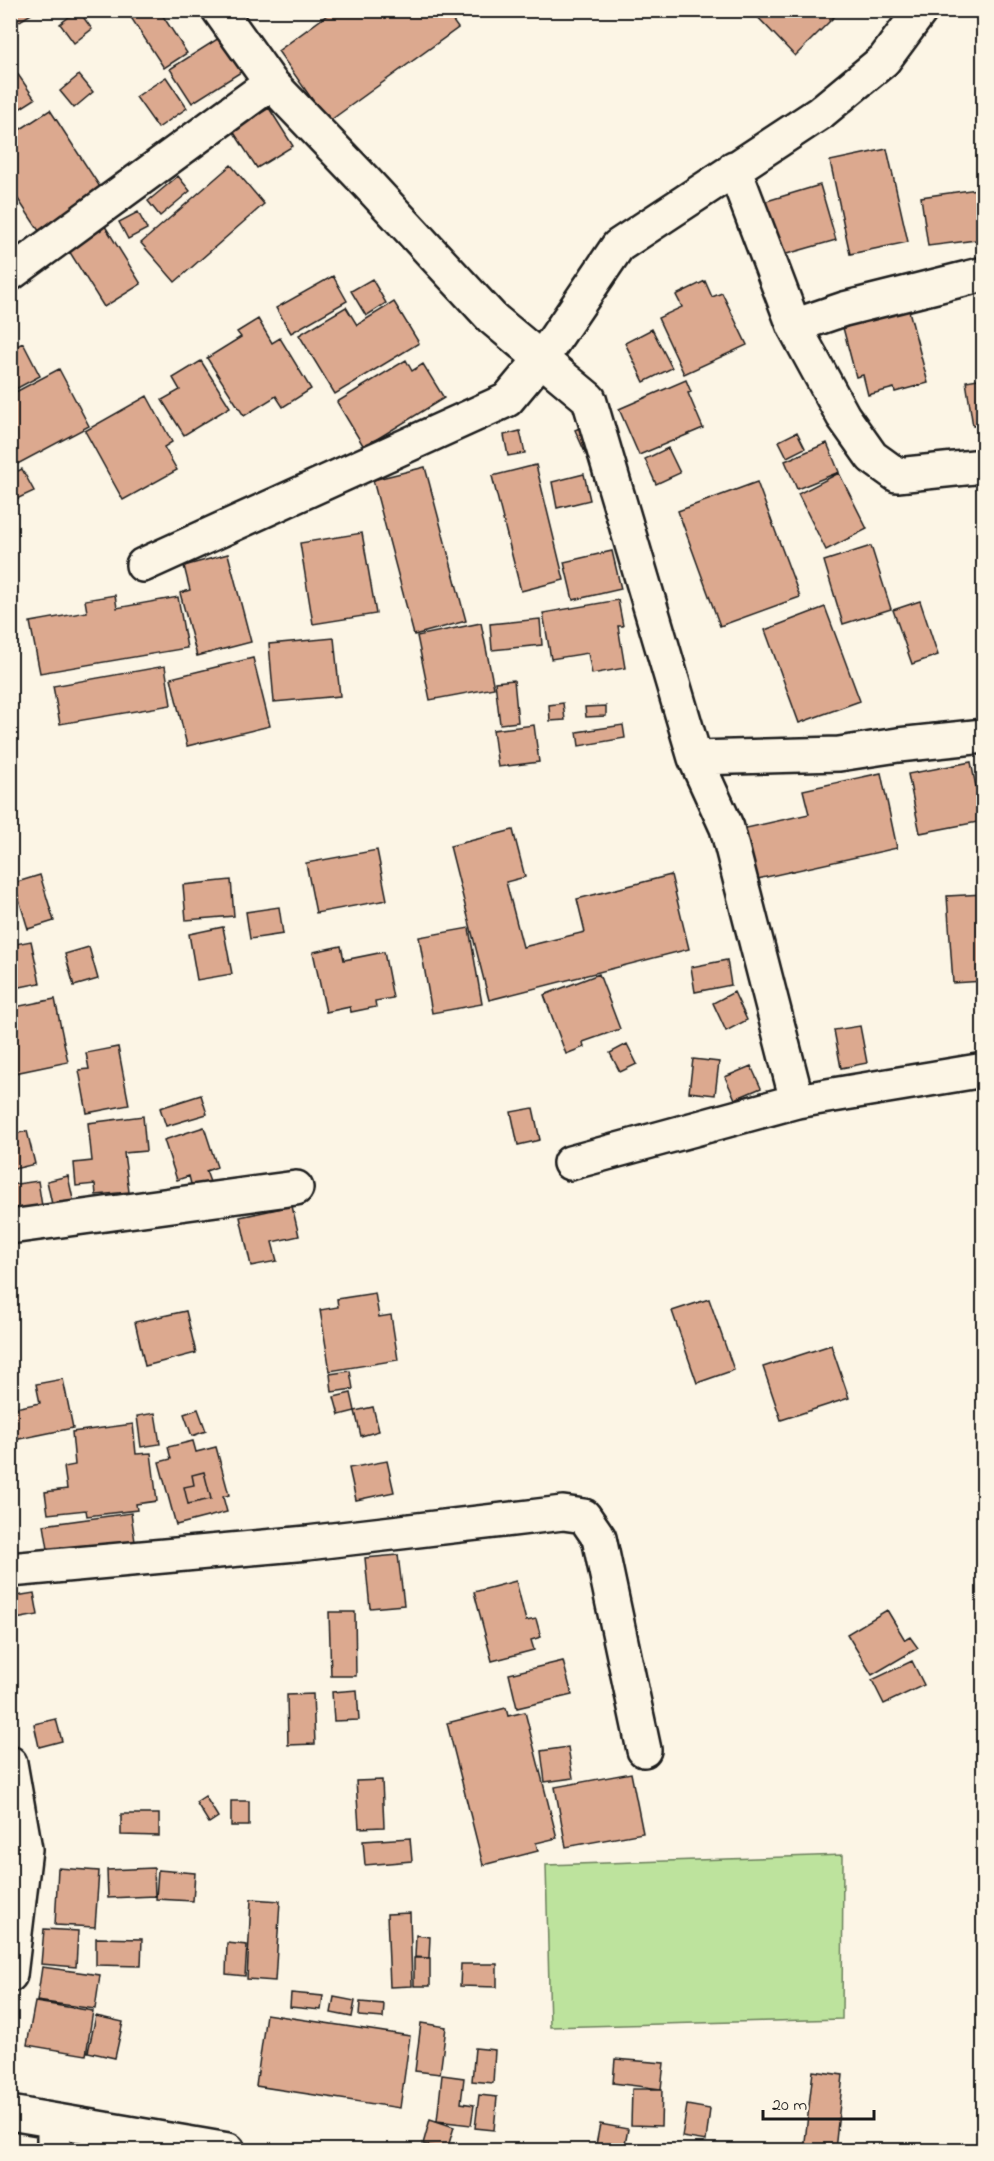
<svg xmlns="http://www.w3.org/2000/svg" width="994" height="2161" viewBox="0 0 994 2161" font-family="'Indie Flower',sans-serif">
  <style>
    .green { fill: #bde39d; stroke: #6c805c; stroke-width: 1.5 }
    .building { fill: #dca98f; stroke: #1c1c1c; stroke-width: 1.5; fill-rule: evenodd }
    .lines { fill: none; stroke-linecap: round; stroke-linejoin: round }
    .street-casing { stroke: #1c1c1c; stroke-width: 38 }
    .street { stroke: #fcf5e5; stroke-width: 33 }
  </style>
  <rect width="100%" height="100%" fill="#fcf5e5"/>
  <filter id="ink" filterUnits="userSpaceOnUse"><feTurbulence type="fractalNoise" baseFrequency=".0167" numOctaves="2"/><feDisplacementMap in="SourceGraphic" scale="12" xChannelSelector="R" yChannelSelector="G"/><feConvolveMatrix kernelMatrix="1 2 1 2 8 2 1 2 1" color-interpolation-filters="sRGB"/></filter>
  <g filter="url(#ink)">
    <path class="green" d="M843 1855 842 2019 550 2027 546 1865Z"/>
    <path class="building" d="M10 10H38L10 27Z
      M78 10 92 29 74 43 60 24Z
      M138 10H159L187 53 164 68 130 16Z
      M334 10H445L458 28 328 122 278 51Z
      M751 10H841L795 56Z
      M219 38 241 72 192 103 170 69Z
      M10 63 35 99 10 115Z
      M79 75 93 92 74 108 60 91Z
      M166 77 187 108 158 128 136 97Z
      M269 108 293 146 257 168 233 131Z
      M50 110 102 190 39 231 10 187V136Z
      M887 149 908 242 850 254 830 161Z
      M231 165 264 204 175 282 141 243Z
      M178 176 190 191 160 216 148 201Z
      M820 185 836 240 776 257 760 203Z
      M984 188V239L928 246 921 197Z
      M138 212 147 229 128 239 119 222Z
      M103 223 141 284 104 307 66 246Z
      M333 276 347 301 291 333 276 308Z
      M372 279 386 303 366 316 351 291Z
      M705 281 712 297 722 293 747 345 684 374 658 318 682 307 676 295Z
      M394 302 419 343 335 394 299 335 346 307 357 325Z
      M907 303 928 383 895 392 894 388 868 395 863 375 856 377 841 320Z
      M258 319 272 343 280 338 311 389 283 407 276 396 244 416 207 358 241 337 237 332Z
      M652 329 672 368 644 382 625 343Z
      M23 343 40 376 10 392V349Z
      M406 360 412 371 423 364 444 398 364 447 337 402Z
      M201 361 230 407 184 435 162 400 180 390 173 378Z
      M59 369 89 426 10 468V395Z
      M984 378V424L973 426 966 381Z
      M686 380 691 392 688 393 703 428 639 455 619 409Z
      M147 396 172 442 164 447 177 470 123 500 85 431Z
      M589 424 602 453 588 459 575 430Z
      M520 431 525 453 508 456 504 435Z
      M797 432 805 448 787 457 779 441Z
      M827 443 839 472 797 489 785 461Z
      M668 448 680 473 656 484 645 459Z
      M536 465 564 580 521 591 492 476Z
      M425 467 466 621 414 635 373 480Z
      M22 469 34 491 10 502V475Z
      M839 473 867 529 826 550 798 494Z
      M584 474 590 500 557 508 552 482Z
      M757 482 800 597 720 626 678 511Z
      M362 533 376 614 313 624 300 543Z
      M871 546 891 609 843 624 824 561Z
      M612 551 621 589 573 600 564 562Z
      M228 554 251 642 197 656 180 593 190 590 184 566Z
      M115 595 117 608 178 597 187 648 40 673 30 622 87 612 85 600Z
      M618 600 623 626H618L625 668 592 674 588 653 551 659 543 613Z
      M920 601 938 655 912 664 893 610Z
      M825 607 860 701 799 723 765 630Z
      M540 619 542 645 492 650 490 624Z
      M481 623 494 688 430 700 417 636Z
      M334 638 340 696 274 702 269 644Z
      M253 658 270 726 187 746 171 678Z
      M165 666 171 705 60 724 53 686Z
      M514 680 518 722 500 724 495 682Z
      M563 703 565 720 550 721 549 705Z
      M606 706V716L586 717 585 707Z
      M534 725 539 762 498 767 493 730Z
      M623 725 625 738 579 746 577 732Z
      M971 762 983 821 920 833 908 774Z
      M881 773 897 848 753 880 742 829 809 814 803 790Z
      M513 830 525 877 506 882 523 947 585 932 577 899 671 875 689 949 489 1000 450 846Z
      M377 850 387 900 316 913 306 863Z
      M40 875 54 921 28 929 14 883Z
      M231 880 234 916 186 920 183 885Z
      M984 894V981L953 983 947 896Z
      M279 907 283 934 250 939 246 912Z
      M223 927 232 974 197 980 189 934Z
      M469 928 482 1004 432 1013 419 937Z
      M31 941 40 983 10 989V945Z
      M341 946 344 960 384 952 393 998 375 1001 376 1007 351 1012 350 1007 326 1012 313 952Z
      M89 947 98 979 74 986 65 954Z
      M727 960 731 985 695 992 691 967Z
      M599 974 620 1029 583 1042 584 1047 566 1054 544 995Z
      M734 992 747 1020 726 1031 713 1003Z
      M55 999 68 1062 10 1074V1008Z
      M860 1026 867 1063 841 1068 834 1030Z
      M627 1044 637 1064 620 1072 610 1053Z
      M118 1047 129 1105 87 1113 79 1070 89 1069 86 1053Z
      M693 1059 719 1062 715 1095 689 1092Z
      M751 1066 761 1088 735 1099 725 1077Z
      M201 1095 207 1114 166 1126 160 1108Z
      M533 1108 540 1140 518 1145 511 1112Z
      M143 1116 146 1151 124 1153 129 1192 96 1195 95 1184 76 1186 74 1163 92 1161 88 1123Z
      M204 1127 217 1167 206 1171 210 1182 192 1188 189 1176 177 1180 164 1140Z
      M27 1131 35 1164 10 1170V1135Z
      M68 1176 74 1204 53 1209 47 1181Z
      M38 1181 42 1206 10 1211V1185Z
      M292 1206 299 1236 272 1242 277 1261 251 1266 240 1217Z
      M375 1293 379 1317 391 1315 398 1360 330 1371 320 1310 338 1307 337 1299Z
      M709 1299 734 1370 697 1383 672 1311Z
      M186 1311 196 1353 145 1366 135 1322Z
      M831 1345 849 1398 781 1420 763 1367Z
      M350 1371 353 1389 332 1392 330 1374Z
      M63 1379 73 1428 14 1440 10 1423V1409L40 1403 36 1384Z
      M351 1393 355 1411 339 1415 334 1397Z
      M373 1407 379 1431 361 1436 355 1411Z
      M198 1409 206 1431 192 1436 184 1414Z
      M155 1413 160 1444 141 1447 137 1416Z
      M133 1424 136 1454 151 1453 157 1501 136 1504 137 1510 87 1516 86 1510 48 1514 45 1492 67 1489 64 1467 75 1465 72 1432Z
      M193 1441 196 1452 216 1447 229 1495 223 1497 227 1512 176 1525 159 1462 171 1459 168 1447ZM204 1472 211 1499 188 1504 184 1487 194 1485 192 1475Z
      M10 1446H13L15 1471H10Z
      M387 1461 394 1492 356 1500 349 1468Z
      M204 1472 211 1499 188 1504 184 1487 194 1485 192 1475Z
      M131 1513 136 1549 50 1561 44 1525Z
      M398 1555 404 1605 370 1608 365 1558Z
      M516 1581 526 1621 536 1619 541 1637 531 1640 534 1650 492 1661 474 1592Z
      M34 1593 38 1615 10 1620V1597Z
      M887 1610 905 1640 910 1637 918 1648 872 1675 847 1634Z
      M329 1612H355L356 1676H331Z
      M563 1661 572 1695 517 1708 509 1674Z
      M912 1661 924 1685 884 1704 872 1680Z
      M357 1690 359 1720 334 1721 332 1692Z
      M313 1694 315 1744 288 1745 287 1695Z
      M506 1708 508 1716 525 1712 557 1838 536 1843 538 1851 483 1865 447 1723Z
      M56 1719 62 1741 39 1747 34 1724Z
      M568 1747 573 1778 545 1782 541 1751Z
      M631 1773 643 1833 566 1847 555 1787Z
      M382 1780 384 1827 359 1828 356 1781Z
      M205 1796 218 1817 209 1823 196 1802Z
      M231 1801H249V1826H231Z
      M121 1814H159V1836L121 1835Z
      M410 1838 412 1861 365 1865 363 1841Z
      M58 1868 99 1871 95 1927 55 1925Z
      M154 1868 155 1896 108 1898 107 1870Z
      M158 1870 195 1873 193 1901 156 1899Z
      M251 1899 280 1901 275 1981 247 1979Z
      M410 1913 412 1986 390 1987 387 1914Z
      M44 1929 78 1931 76 1967 41 1964Z
      M416 1935 430 1937 429 1958 415 1957Z
      M96 1938 142 1939 141 1966 96 1965Z
      M227 1943 247 1945 245 1976 226 1974Z
      M414 1958H430V1986H414Z
      M461 1964H497V1987L460 1986Z
      M42 1967 100 1975 95 2009 37 2001Z
      M291 1993 323 1996 321 2010 290 2007Z
      M334 1997 355 2001 352 2017 331 2013Z
      M35 2002 93 2011 86 2055 27 2045Z
      M360 2002 384 2004 383 2018 359 2016Z
      M266 2014 410 2036 400 2108 256 2086Z
      M96 2016 123 2022 115 2058 88 2052Z
      M421 2023 446 2027 440 2074 415 2071Z
      M475 2048 495 2050 493 2083 472 2081Z
      M615 2059 664 2063 661 2089 613 2083Z
      M813 2071 843 2075 835 2150H804Z
      M442 2075 464 2078 461 2103 474 2105 471 2125 437 2121Z
      M632 2089H662L661 2126 631 2125Z
      M479 2095 497 2097 494 2130 475 2128Z
      M687 2105 710 2109 706 2141 682 2137Z
      M430 2119 454 2127 447 2150 423 2144Z
      M600 2124 628 2129 624 2150H595Z"/>
    <g class="lines">
      <defs>
        <path id="street" d="M219 10 271 83 367 183 492 318 589 399 695 758 727 828 797 1101
          M734 168 794 326 843 416 872 457 897 475 984 466
          M10 274 271 83
          M794 326 844 309 984 274
          M143 565 507 400 542 358 618 246 820 113 884 60 921 10
          M695 758 839 754 898 745 984 736
          M570 1163 797 1101 984 1070
          M10 1227 296 1188
          M10 1570 307 1543 563 1513 584 1516 599 1538 644 1750
          M10 1763 25 1849 10 1975
          M10 2113 228 2150
          M54 2150V2122"/>
      </defs>
      <use href="#street" class="street-casing"/>
      <use href="#street" class="street"/>
    </g>
  </g>
  <rect width="994" height="2161" fill="none" stroke="#fcf5e5" stroke-width="36"/>
  <rect x="18" y="18" width="958" height="2125" fill="none" stroke="#1c1c1c" stroke-width="2" filter="url(#ink)"/>
  <path d="M763 2110v9h111v-9" fill="none" stroke="#1c1c1c" stroke-width="3"/>
  <text x="772" y="2110" font-size="18" fill="#1c1c1c" stroke="#fcf5e5" stroke-width="4.5" paint-order="stroke">20 m</text>
</svg>
